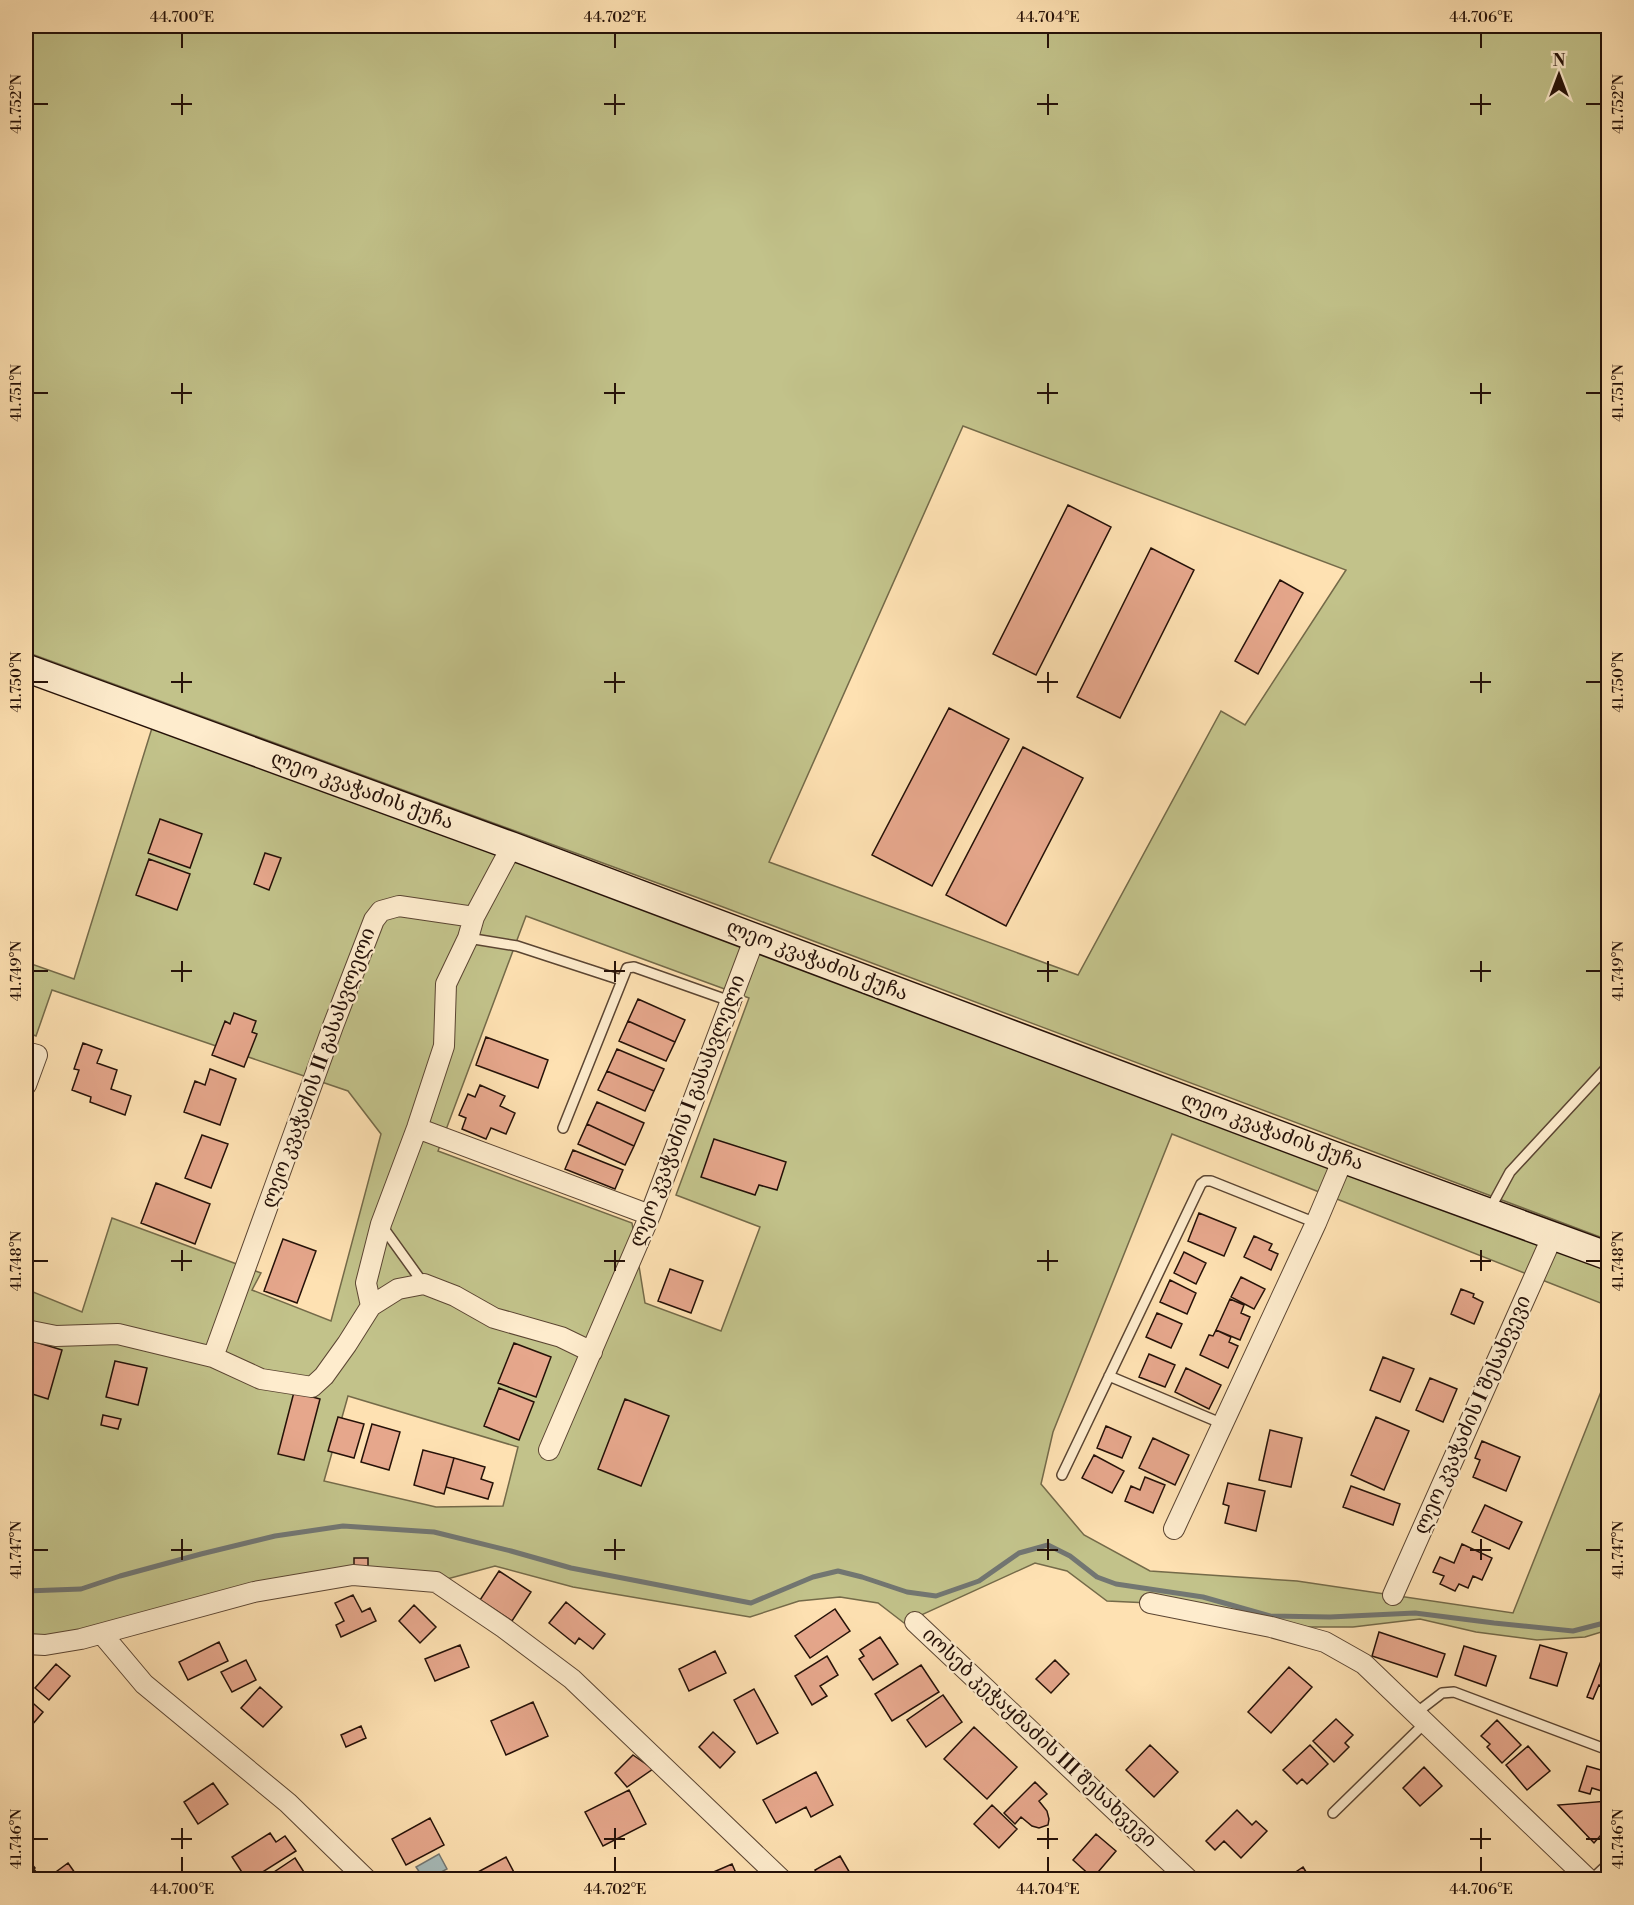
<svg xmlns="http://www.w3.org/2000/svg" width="1634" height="1905" viewBox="0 0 1634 1905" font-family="'Libre Bodoni','Noto Serif Georgian',serif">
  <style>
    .green { fill: #c2c28a; stroke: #746a49; stroke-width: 1.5; fill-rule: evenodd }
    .water { fill: #a6bab9; stroke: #727672; stroke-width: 1.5 }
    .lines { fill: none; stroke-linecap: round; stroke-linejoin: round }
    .stream { stroke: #727672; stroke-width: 5 }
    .building { fill: #e6a78c; stroke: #251108; stroke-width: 1.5 }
    .service-casing { stroke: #5b4532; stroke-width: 12 }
    .minor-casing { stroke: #5b4532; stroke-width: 22 }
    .secondary-casing { stroke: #251108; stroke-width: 30 }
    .service { stroke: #feeccd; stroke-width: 9 }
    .minor { stroke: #feeccd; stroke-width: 20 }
    .secondary { stroke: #feeccd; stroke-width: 27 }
    .ticks { fill: none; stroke: #251108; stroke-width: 2 }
    .labels { text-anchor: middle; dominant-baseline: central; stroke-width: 4.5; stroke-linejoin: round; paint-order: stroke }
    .street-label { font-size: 20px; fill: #251108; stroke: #feeccd }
    .neatline { fill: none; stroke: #251108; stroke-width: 2 }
    .ticks-label { font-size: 15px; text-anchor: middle; fill: #251108 }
  </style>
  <rect width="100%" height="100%" fill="#fee1b2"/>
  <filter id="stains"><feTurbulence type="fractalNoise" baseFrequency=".00333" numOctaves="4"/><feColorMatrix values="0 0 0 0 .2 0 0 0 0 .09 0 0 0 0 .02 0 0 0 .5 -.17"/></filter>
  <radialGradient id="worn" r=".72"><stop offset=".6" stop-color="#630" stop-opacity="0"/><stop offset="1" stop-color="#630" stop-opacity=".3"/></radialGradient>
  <path class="green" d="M26 26H1608V1240L723 907 26 652ZM963 426 1346 570 1245 725 1221 711 1078 975 769 862Z
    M152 728 1343 1164 1608 1269V1306L1172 1134 1053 1432 1041 1484 1084 1535 1150 1571 1297 1581 1513 1613 1608 1374V1630L1585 1637 1537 1640 1476 1632 1420 1619 1353 1627H1271L1150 1603 1107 1601 1067 1571 1035 1563 904 1623 878 1603 840 1597 799 1601 750 1617 573 1587 495 1566 436 1582 353 1575 26 1644V1289L82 1312 112 1218 261 1273 252 1290 331 1321 381 1134 348 1091 52 990 36 1036 26 1032V962L74 979ZM526 916 749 998 676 1195 760 1227 721 1331 645 1303 632 1223 438 1151ZM348 1396 518 1447 503 1506 436 1507 324 1481Z"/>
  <path class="water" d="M439 1854 447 1869 428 1879H424L416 1867Z"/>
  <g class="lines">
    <path class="stream" d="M26 1591 81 1589 120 1576 201 1554 275 1536 343 1526 434 1532 511 1551 571 1568 751 1603 813 1577 838 1571 862 1577 907 1592 936 1596 979 1581 1019 1553 1048 1545 1070 1556 1097 1577 1116 1584 1203 1597 1270 1616 1330 1617 1415 1613 1494 1623 1573 1631 1608 1622"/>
  </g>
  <path class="building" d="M1068 505 1111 527 1036 675 993 654Z
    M1151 548 1194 570 1120 718 1077 697Z
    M1280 580 1303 593 1258 674 1235 661Z
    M949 708 1009 739 932 886 872 855Z
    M1023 747 1083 778 1006 926 946 895Z
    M160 819 202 834 190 868 148 853Z
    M265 853 281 858 269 890 254 884Z
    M149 859 190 874 177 910 136 895Z
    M638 999 685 1020 675 1042 628 1021Z
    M234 1013 256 1021 252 1032 257 1034 244 1067 212 1055 225 1021 230 1024Z
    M628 1021 675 1042 666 1061 619 1041Z
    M486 1037 548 1060 538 1088 476 1065Z
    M83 1043 102 1050 97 1063 117 1070 111 1089 131 1096 125 1115 90 1102 91 1097 72 1090 79 1070 74 1069Z
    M617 1049 664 1069 654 1091 607 1071Z
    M210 1069 236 1079 220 1125 184 1112 195 1081 205 1085Z
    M607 1071 654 1091 645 1111 598 1090Z
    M480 1085 505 1096 500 1106 515 1113 506 1134 491 1128 486 1139 462 1129 466 1118 459 1115 468 1094 475 1097Z
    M597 1102 644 1123 634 1146 587 1124Z
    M587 1124 634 1146 625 1165 578 1144Z
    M202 1135 228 1144 211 1188 185 1178Z
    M714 1139 786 1162 777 1190 759 1185 755 1195 701 1177Z
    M573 1150 623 1170 615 1189 565 1169Z
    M156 1183 210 1204 195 1244 141 1223Z
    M1199 1213 1236 1228 1224 1256 1188 1241Z
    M1254 1236 1272 1244 1269 1250 1278 1254 1271 1270 1244 1257Z
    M283 1239 316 1251 297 1303 264 1291Z
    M1184 1252 1206 1263 1196 1284 1174 1273Z
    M670 1269 703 1281 691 1313 658 1301Z
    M1241 1277 1265 1289 1254 1309 1231 1297Z
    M1170 1280 1196 1293 1187 1314 1160 1302Z
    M1461 1289 1474 1294 1473 1297 1483 1302 1474 1324 1451 1314Z
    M1230 1299 1244 1305 1241 1313 1250 1317 1240 1340 1216 1330Z
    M1157 1313 1182 1324 1171 1348 1146 1337Z
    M1216 1330 1231 1337 1229 1342 1238 1346 1228 1368 1200 1355 1209 1335 1213 1336Z
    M29 1340 62 1350 48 1399 26 1392V1350Z
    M514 1343 551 1357 536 1397 498 1383Z
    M1149 1354 1175 1365 1165 1387 1139 1377Z
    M1383 1357 1414 1369 1400 1402 1370 1390Z
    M115 1361 147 1368 138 1405 106 1397Z
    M1186 1368 1221 1385 1209 1409 1175 1392Z
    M1430 1378 1457 1389 1443 1422 1416 1410Z
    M499 1388 534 1402 519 1440 484 1426Z
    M294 1392 320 1399 304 1460 278 1454Z
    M625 1399 669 1416 641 1486 598 1469Z
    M103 1415 121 1419 118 1429 101 1425Z
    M338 1417 364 1424 354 1458 328 1451Z
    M1376 1417 1409 1431 1384 1490 1351 1475Z
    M372 1424 400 1432 389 1470 361 1462Z
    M1106 1426 1131 1437 1122 1458 1097 1448Z
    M1270 1430 1302 1438 1291 1487 1259 1480Z
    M1153 1438 1189 1455 1175 1485 1139 1468Z
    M1482 1441 1520 1457 1506 1491 1473 1477 1480 1460 1475 1458Z
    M423 1450 454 1458 444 1494 414 1485Z
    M1094 1455 1124 1471 1112 1493 1082 1478Z
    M454 1458 485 1467 481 1479 493 1483 488 1499 446 1487Z
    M1145 1477 1165 1485 1153 1513 1125 1501 1131 1486 1140 1490Z
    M1228 1483 1265 1491 1256 1531 1225 1523 1229 1506 1223 1504Z
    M1351 1486 1400 1504 1393 1525 1343 1507Z
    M1485 1505 1522 1522 1509 1549 1472 1532Z
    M1462 1544 1492 1558 1482 1580 1473 1576 1468 1588 1459 1584 1455 1591 1440 1584 1444 1576 1433 1572 1440 1557 1454 1563Z
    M354 1558H368V1568H354Z
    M499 1571 531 1592 512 1621 480 1600Z
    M353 1595 362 1612 370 1608 376 1621 341 1637 336 1625 344 1621 335 1603Z
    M566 1602 605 1634 593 1649 579 1638 575 1644 549 1623Z
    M414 1605 436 1627 420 1643 399 1621Z
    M835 1609 850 1631 810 1658 795 1636Z
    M1379 1632 1445 1654 1437 1677 1372 1656Z
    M880 1637 898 1664 873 1680 859 1659 864 1656 860 1650Z
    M219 1642 228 1661 188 1680 179 1662Z
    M1608 1643V1689L1599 1685 1593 1699 1587 1697Z
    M460 1645 469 1667 435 1681 425 1659Z
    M1540 1645 1567 1653 1557 1686 1530 1678Z
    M1464 1646 1496 1656 1486 1686 1455 1675Z
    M715 1651 726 1673 689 1691 679 1669Z
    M827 1656 838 1675 820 1686 827 1696 812 1705 795 1676Z
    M246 1660 256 1680 232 1692 221 1672Z
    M1055 1660 1069 1674 1051 1693 1036 1679Z
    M56 1664 70 1676 49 1700 35 1688Z
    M921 1665 939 1692 892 1721 875 1694Z
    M1289 1667 1312 1687 1271 1733 1248 1712Z
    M260 1687 282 1707 263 1727 241 1708Z
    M754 1689 778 1733 757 1744 734 1700Z
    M943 1695 962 1722 926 1747 907 1720Z
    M26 1697 43 1712 26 1732Z
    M533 1702 548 1736 506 1755 491 1721Z
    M1336 1719 1353 1735 1345 1743 1349 1747 1334 1762 1313 1741Z
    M1497 1720 1521 1745 1502 1763 1487 1747 1490 1744 1481 1736Z
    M361 1726 366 1738 346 1747 341 1735Z
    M974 1727 1017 1767 987 1799 944 1759Z
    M713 1732 735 1752 720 1768 699 1747Z
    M1150 1745 1178 1772 1154 1797 1126 1770Z
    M1310 1745 1328 1764 1307 1784 1302 1779 1297 1784 1283 1770Z
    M1528 1746 1550 1771 1527 1790 1506 1765Z
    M633 1755 653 1769 627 1787 615 1773Z
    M1587 1766 1608 1772V1793L1592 1788 1590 1794 1579 1791Z
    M1424 1767 1442 1786 1420 1806 1403 1788Z
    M816 1772 833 1805 811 1817 806 1807 776 1823 763 1800Z
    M1035 1782 1047 1794 1039 1801 1047 1811 1049 1819 1048 1825 1039 1828 1032 1826 1021 1817 1015 1824 1004 1813Z
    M213 1783 228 1804 198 1824 184 1802Z
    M629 1790 646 1824 603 1846 585 1812Z
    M1608 1801V1827L1594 1843 1558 1805Z
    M992 1805 1017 1829 999 1848 974 1824Z
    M1237 1810 1252 1825 1256 1821 1267 1831 1241 1858 1224 1841 1215 1850 1206 1841Z
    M430 1818 444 1845 406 1865 392 1839Z
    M270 1833 276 1842 285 1836 296 1851 250 1880H247L232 1857Z
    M1096 1834 1116 1851 1093 1878 1073 1860Z
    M840 1856 854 1880H821L815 1870Z
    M26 1857 35 1868 34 1869 41 1880H26Z
    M506 1857 518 1880H463Z
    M295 1858 309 1880H262Z
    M68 1863 80 1880H45Z
    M732 1864 739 1880H695Z
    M1303 1867 1311 1880H1284Z"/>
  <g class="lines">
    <defs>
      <path id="service" d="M468 938 517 946 621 980
        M563 1128 627 968 634 967 730 1001
        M1490 1209 1510 1172 1608 1066
        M382 1226 423 1283
        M1109 1376 1223 1424
        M1062 1475 1201 1184 1205 1181H1211L1316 1223
        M1416 1713 1442 1693 1454 1692 1608 1750
        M1333 1813 1425 1723
        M1591 1880 1608 1864"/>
      <path id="minor" d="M26 1052 37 1055 26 1085
        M417 1128 650 1215
        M371 1306 366 1283 381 1224 417 1128 444 1046 446 984 468 938 474 917
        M26 1330 56 1336 118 1334 213 1357 261 1379 312 1387 324 1376 347 1344 371 1306 398 1289 424 1284 455 1296 494 1318 561 1337 592 1352
        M213 1357 333 1026 374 920 381 911 399 906 474 917 512 846
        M549 1450 650 1215 755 937
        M1174 1529 1316 1223 1343 1159
        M1393 1595 1553 1235
        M1150 1603 1271 1627 1325 1642 1364 1664 1589 1880
        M915 1622 1189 1880
        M102 1634 144 1684 288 1803 367 1880
        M26 1644 45 1645 81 1639 254 1592 353 1575 436 1582 504 1628 572 1679 782 1880"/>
      <path id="secondary" d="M26 668 512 846 1343 1159 1608 1256"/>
    </defs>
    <use href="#service" class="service-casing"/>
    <use href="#minor" class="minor-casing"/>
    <use href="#secondary" class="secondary-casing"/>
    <use href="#service" class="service"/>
    <use href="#minor" class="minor"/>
    <use href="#secondary" class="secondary"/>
  </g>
  <path class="ticks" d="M182 33V48M615 33V48M1048 33V48M1481 33V48M182 94V115M615 94V115M1048 94V115M1481 94V115M33 104H48M171 104H192M604 104H625M1037 104H1058M1470 104H1491M1586 104H1601M182 383V404M615 383V404M1048 383V404M1481 383V404M33 393H48M171 393H192M604 393H625M1037 393H1058M1470 393H1491M1586 393H1601M182 672V693M615 672V693M1048 672V693M1481 672V693M33 682H48M171 682H192M604 682H625M1037 682H1058M1470 682H1491M1586 682H1601M182 961V982M615 961V982M1048 961V982M1481 961V982M33 971H48M171 971H192M604 971H625M1037 971H1058M1470 971H1491M1586 971H1601M182 1250V1271M615 1250V1271M1048 1250V1271M1481 1250V1271M33 1261H48M171 1261H192M604 1261H625M1037 1261H1058M1470 1261H1491M1586 1261H1601M182 1539V1560M615 1539V1560M1048 1539V1560M1481 1539V1560M33 1550H48M171 1550H192M604 1550H625M1037 1550H1058M1470 1550H1491M1586 1550H1601M182 1828V1849M615 1828V1849M1048 1828V1849M1481 1828V1849M33 1839H48M171 1839H192M604 1839H625M1037 1839H1058M1470 1839H1491M1586 1839H1601M182 1857V1872M615 1857V1872M1048 1857V1872M1481 1857V1872"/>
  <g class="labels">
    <g class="street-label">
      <text transform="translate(362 791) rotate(20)">ლეო კვაჭაძის ქუჩა</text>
      <text transform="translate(817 961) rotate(21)">ლეო კვაჭაძის ქუჩა</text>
      <text transform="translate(319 1068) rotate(-70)">ლეო კვაჭაძის II გასასვლელი</text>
      <text transform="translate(688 1111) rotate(-69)">ლეო კვაჭაძის I გასასვლელი</text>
      <text transform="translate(1272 1132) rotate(20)">ლეო კვაჭაძის ქუჩა</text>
      <text transform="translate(1473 1415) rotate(-66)">ლეო კვაჭაძის I შესახვევი</text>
      <text transform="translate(1039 1738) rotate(43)">იოსებ კეჭაყმაძის III შესახვევი</text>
    </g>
  </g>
  <rect width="1634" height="1905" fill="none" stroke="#fee1b2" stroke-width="66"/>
  <g transform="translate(1559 75)" stroke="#feeccd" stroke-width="4.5" paint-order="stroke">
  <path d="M0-4.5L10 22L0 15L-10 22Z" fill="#251108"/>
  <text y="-9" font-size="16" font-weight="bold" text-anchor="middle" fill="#251108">N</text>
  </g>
  <rect x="33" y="33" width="1568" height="1839" class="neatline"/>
  <g class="ticks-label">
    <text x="182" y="22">44.700°E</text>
    <text x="615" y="22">44.702°E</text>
    <text x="1048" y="22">44.704°E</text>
    <text x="1481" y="22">44.706°E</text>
    <text transform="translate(16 104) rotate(-90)" y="5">41.752°N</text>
    <text transform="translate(1618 104) rotate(-90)" y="5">41.752°N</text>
    <text transform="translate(16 393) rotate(-90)" y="5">41.751°N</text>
    <text transform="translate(1618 393) rotate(-90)" y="5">41.751°N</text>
    <text transform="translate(16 682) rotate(-90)" y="5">41.750°N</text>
    <text transform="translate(1618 682) rotate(-90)" y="5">41.750°N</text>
    <text transform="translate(16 971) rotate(-90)" y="5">41.749°N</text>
    <text transform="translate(1618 971) rotate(-90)" y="5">41.749°N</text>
    <text transform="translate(16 1261) rotate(-90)" y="5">41.748°N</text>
    <text transform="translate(1618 1261) rotate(-90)" y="5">41.748°N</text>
    <text transform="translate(16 1550) rotate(-90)" y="5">41.747°N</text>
    <text transform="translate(1618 1550) rotate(-90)" y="5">41.747°N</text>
    <text transform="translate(16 1839) rotate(-90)" y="5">41.746°N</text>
    <text transform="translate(1618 1839) rotate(-90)" y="5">41.746°N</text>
    <text x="182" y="1894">44.700°E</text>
    <text x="615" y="1894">44.702°E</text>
    <text x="1048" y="1894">44.704°E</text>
    <text x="1481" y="1894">44.706°E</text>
  </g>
  <rect width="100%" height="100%" filter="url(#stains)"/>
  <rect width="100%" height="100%" fill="url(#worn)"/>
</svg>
